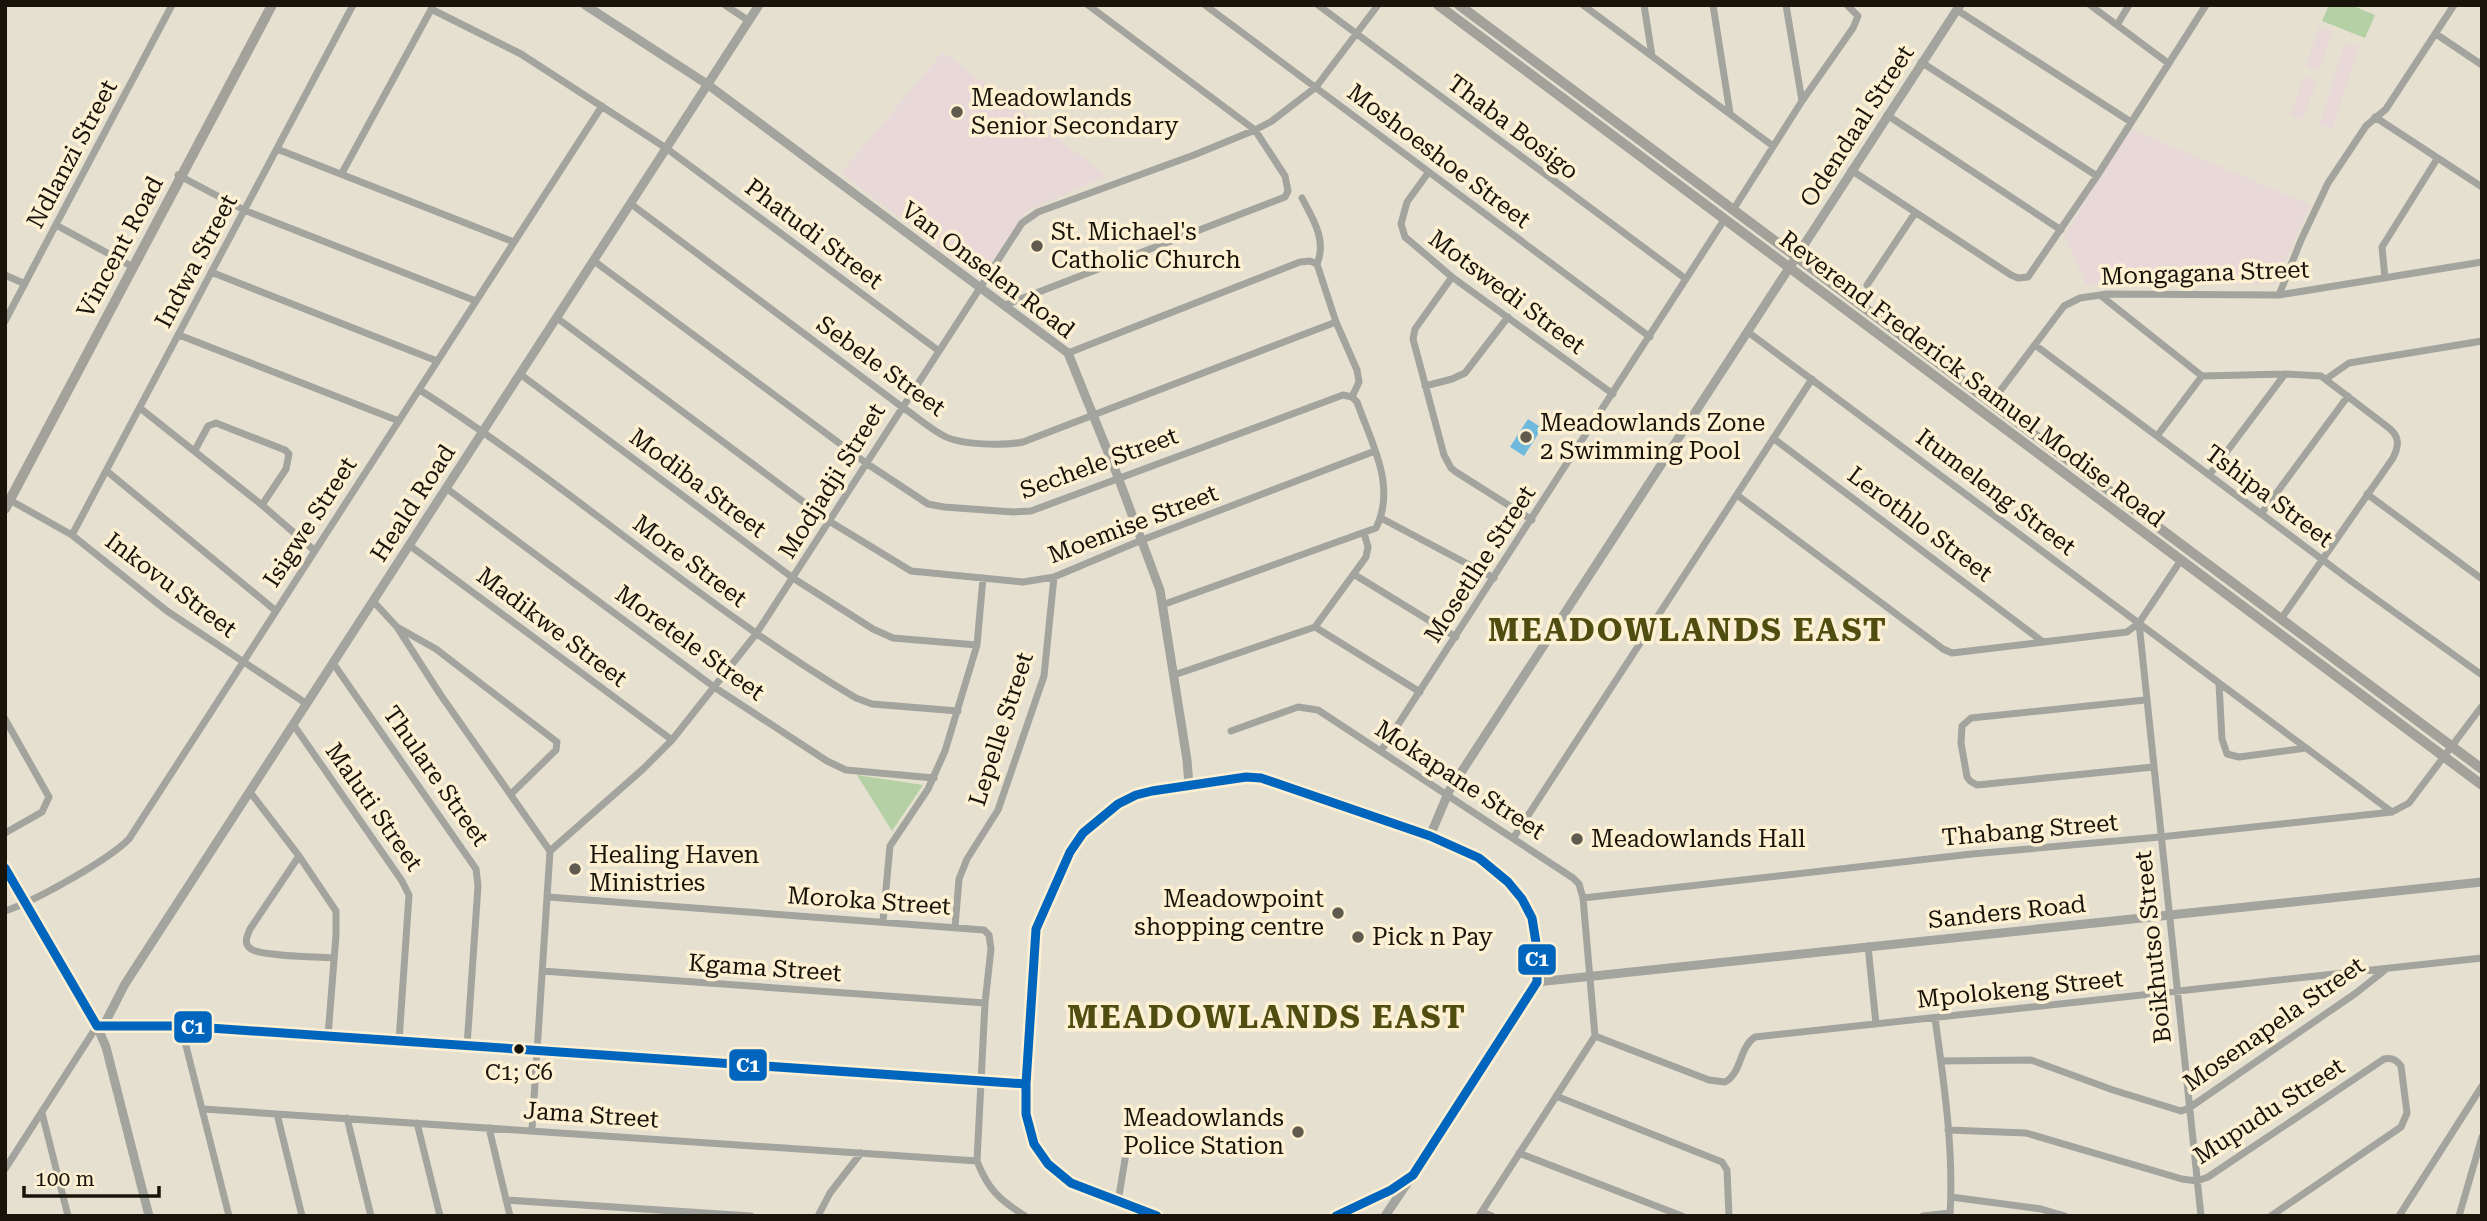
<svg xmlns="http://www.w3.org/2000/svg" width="2487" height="1221" viewBox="0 0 2487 1221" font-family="'Roboto Serif',serif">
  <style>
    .education { fill: #e8d9d8 }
    .green { fill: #b5d0a5 }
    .water { fill: #70b9dd }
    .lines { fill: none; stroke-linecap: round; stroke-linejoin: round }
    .minor { stroke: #a4a49e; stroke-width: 7 }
    .tertiary { stroke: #a4a49e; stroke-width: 9 }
    .secondary { stroke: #a3a29a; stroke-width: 10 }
    .bus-1-casing { stroke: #fdf0d3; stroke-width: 14 }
    .bus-1 { stroke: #0065bd; stroke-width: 9 }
    .poi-dot { fill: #615b4f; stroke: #fdf0d3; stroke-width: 2.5 }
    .bus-dot { fill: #19140a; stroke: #fdf0d3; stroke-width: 2.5 }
    .labels { text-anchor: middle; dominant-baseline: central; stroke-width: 7; stroke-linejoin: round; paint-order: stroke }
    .bus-label { font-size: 22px; fill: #19140a; stroke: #fdf0d3 }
    .poi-label { font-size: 24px; fill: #19140a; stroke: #fdf0d3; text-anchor: start }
    .street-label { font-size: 24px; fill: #19140a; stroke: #fdf0d3 }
    .district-label { font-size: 32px; font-weight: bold; letter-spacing: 2px; fill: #4f4e10; stroke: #fdf0d3 }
    .line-badge { stroke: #fdf0d3; stroke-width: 2.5 }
    .badge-label { font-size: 19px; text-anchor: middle; font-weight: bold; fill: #fff }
  </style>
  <rect width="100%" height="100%" fill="#e6e0d0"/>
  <path class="education" d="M2319 27 2333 31 2319 71 2306 66Z
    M2345 43 2359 47 2333 129 2319 125Z
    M943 52 1107 176 1027 211 980 279 841 173Z
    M2304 76 2317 81 2303 120 2290 115Z
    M2131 129 2311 205 2275 284 2086 285 2064 235Z"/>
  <path class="green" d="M2329 5H2351L2375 15 2365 38 2322 21Z
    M857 775 923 785 892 831Z"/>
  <path class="water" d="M1528 419 1542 428 1524 456 1510 447Z"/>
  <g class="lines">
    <path class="minor" d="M725 5 749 21
      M1205 5 1650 337
      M1318 5 1686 279
      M1583 5 1773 146
      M1644 5 1652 56
      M1713 5 1730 113
      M1786 5 1802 101
      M2090 5 2168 63
      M431 9 521 54 666 148 939 351
      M1957 10 2131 122
      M2117 25 2129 5
      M2436 34 2482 65
      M1921 62 2097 176
      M1887 115 2061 230
      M2375 117 2482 187
      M277 149 514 242
      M1851 170 2011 275 2018 278 2028 277 2097 176 2206 5
      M342 173 433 6
      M1428 173 1407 202 1401 224 1405 237 1452 277 1613 394
      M178 175 244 210 476 301
      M1302 198C1313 219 1327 240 1317 264
      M631 204 902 407C916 416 929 428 944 436 961 445 1004 446 1023 442L1336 322
      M1733 210 1802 101 1853 28 1858 16 1847 5
      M56 225 133 267
      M594 261 866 463 928 504 944 507 1013 512 1031 511 1343 395 1352 397
      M1317 264 1336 322 1357 370 1359 382 1352 397
      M211 272 437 361
      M5 275 25 284
      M1452 277 1415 329 1413 339 1444 455 1451 468 1456 472 1532 520
      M2385 278 2382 247 2437 159
      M1867 285 1915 213
      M2100 295 2202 376
      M2279 295 2301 240 2328 183 2366 126 2386 109 2454 5
      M1005 305 1285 197 1288 191 1285 176 1255 130 1088 5
      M557 318 829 521 911 571 1023 582 1054 577 1142 540 1375 451
      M5 321 172 5
      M1748 332 2392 812
      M179 335 399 421
      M2035 345 2351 581 2482 675
      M1068 353 1300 262 1310 261 1317 264
      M520 374 793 578 873 629 893 638 977 645
      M2202 376 2285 374 2321 376 2389 428C2400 437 2399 446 2393 458L2281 619
      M2326 379 2349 363 2482 341
      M1425 386 1452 379 1465 373 1508 317
      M420 390C570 486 703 607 856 698L872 704 958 711
      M1991 403 2064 306 2080 298 2107 294 2279 295 2482 262
      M140 408 262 505 315 551
      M2157 436 2202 376
      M1773 438 2043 642
      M195 450 208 426 216 423 285 450 289 454 286 469 262 505
      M108 472 276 611
      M2210 474 2285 374
      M446 488 714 687 827 761 846 770 934 778
      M2367 494 2482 579
      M1737 495 1943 649 1952 653 2127 632 2139 623 2181 560
      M8 499 72 535 167 611 307 704
      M2261 514 2348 396
      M1381 518 1494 578
      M72 535 353 5
      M409 545 672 740
      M1355 575 1456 637
      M373 601 397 627 440 694 550 851
      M1162 605 1376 528C1397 486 1371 442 1357 402L1352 397
      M2139 623 2201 1216
      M397 627 436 649 557 742 556 750 511 794
      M1315 627 1420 692
      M1315 627 1366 557 1368 547 1364 533
      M333 663 476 869 478 886 467 1046
      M1174 675 1315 627
      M2219 684 2222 739 2227 754 2239 757 2306 748
      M2145 700 1971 718 1962 726 1961 743 1967 777 1970 781 1977 785 2153 767
      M5 719 49 797 42 812 5 833
      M293 724 402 881 409 895 399 1041
      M1231 731 1298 707 1318 710 1573 878 1579 884 1583 898 1595 1036 1479 1216
      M1381 751 1724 220
      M250 792 299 856 336 911V935L328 1036
      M1514 837 1812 379
      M299 856 250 929C247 936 243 944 251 949 260 956 320 957 334 958
      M548 897 984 930 989 935 991 949 985 1003 977 1161C988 1190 1000 1200 1025 1216
      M1583 898 1972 854 2160 837 2392 812 2409 803 2482 706
      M5 911C35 901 107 861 129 839L602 106
      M883 921 890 846 928 789 945 751 977 645 983 578
      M955 927 959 879 967 859 998 810 1044 676 1054 577
      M1868 946 1876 1024
      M542 971 985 1003
      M1935 1018C1944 1083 1954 1150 1950 1216
      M181 1026 229 1216
      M1595 1036 1709 1080 1725 1082C1742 1073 1739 1047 1755 1037L2482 958
      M1941 1061 2031 1060 2113 1090 2181 1111 2189 1108 2356 993 2385 970
      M1556 1096 1722 1162 1727 1170 1729 1216
      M203 1109 977 1161
      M42 1113 68 1216
      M277 1114 302 1216
      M347 1118 371 1216
      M417 1123 440 1216
      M489 1128 510 1216
      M532 1129 550 851 643 769 672 740 756 634 1022 223 1038 212 1194 155 1255 130 1272 121 1316 87 1378 5
      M1948 1130 2026 1133 2182 1179 2197 1181 2208 1177 2384 1059C2392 1057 2397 1060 2401 1066L2407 1113 2401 1127 2271 1216
      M1519 1153 1682 1216
      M5 1169 97 1026
      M1951 1197 2041 1209 2065 1216
      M506 1200 751 1216
      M1118 1202 1129 1135
      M1482 1212 1492 1216
      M818 1216 830 1193 861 1153
      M1923 1216 1950 1213
      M2399 1216 2482 1086
      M2459 1216 2482 1137"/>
    <path class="tertiary" d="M585 5 707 84 1068 353 1118 477 1160 590 1187 760 1189 785
      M1430 836 1449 791 1960 5
      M5 868 97 1026 106 1047 149 1216
      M1537 982 2482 882
      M104 1025 125 984 759 5
      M97 1026H181L1026 1084
      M1158 1216 1071 1183 1048 1164 1034 1144 1026 1114V1084L1036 929 1058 877 1070 852 1083 833 1118 804 1136 795 1152 791 1246 777 1261 778 1430 836 1479 858 1508 882 1522 899 1532 918 1537 949V982L1413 1175 1391 1190 1335 1216
      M1385 1216 1408 1182"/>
    <path class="secondary" d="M1438 5 2482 785
      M1459 5 2482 769
      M5 509 272 5"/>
    <defs>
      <path id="bus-1" d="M5 868 97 1026H181L1026 1084
        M1157 1216 1071 1183 1048 1164 1034 1144 1026 1114V1084L1036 929 1070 852 1083 833 1118 804 1136 795 1152 791 1246 777 1261 778 1430 836 1479 858 1508 882 1522 899 1532 918 1537 949V982L1413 1175 1391 1190 1336 1216"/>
    </defs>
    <use href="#bus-1" class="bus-1-casing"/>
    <use href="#bus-1" class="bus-1"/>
  </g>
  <g class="poi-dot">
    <circle cx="957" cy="112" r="7"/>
    <circle cx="1037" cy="246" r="7"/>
    <circle cx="1526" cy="437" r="7"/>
    <circle cx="1577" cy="839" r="7"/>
    <circle cx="575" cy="869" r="7"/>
    <circle cx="1338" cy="913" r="7"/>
    <circle cx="1358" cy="937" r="7"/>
    <circle cx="1298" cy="1132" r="7"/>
  </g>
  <circle class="bus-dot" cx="519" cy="1049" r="6"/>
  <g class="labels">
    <g class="bus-label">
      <text x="519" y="1072">C1; C6</text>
    </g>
    <g class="poi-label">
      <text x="971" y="98">Meadowlands<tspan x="971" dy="28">Senior Secondary</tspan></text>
      <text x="1051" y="232">St. Michael's<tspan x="1051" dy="28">Catholic Church</tspan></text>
      <text x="1540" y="423">Meadowlands Zone<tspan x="1540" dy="28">2 Swimming Pool</tspan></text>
      <text x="1591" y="839">Meadowlands Hall</text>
      <text x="589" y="855">Healing Haven<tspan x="589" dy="28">Ministries</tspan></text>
      <text x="1324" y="899" text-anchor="end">Meadowpoint<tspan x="1324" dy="28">shopping centre</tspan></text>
      <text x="1372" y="937">Pick n Pay</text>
      <text x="1284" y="1118" text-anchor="end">Meadowlands<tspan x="1284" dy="28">Police Station</tspan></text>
    </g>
    <g class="street-label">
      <text transform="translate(1857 126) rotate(-57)">Odendaal Street</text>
      <text transform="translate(1513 127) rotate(37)">Thaba Bosigo</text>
      <text transform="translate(72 154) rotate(-62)">Ndlanzi Street</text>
      <text transform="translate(1439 156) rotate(37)">Moshoeshoe Street</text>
      <text transform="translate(814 234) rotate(37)">Phatudi Street</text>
      <text transform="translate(120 247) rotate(-62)">Vincent Road</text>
      <text transform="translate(196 261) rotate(-62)">Indwa Street</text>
      <text transform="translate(988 270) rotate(37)">Van Onselen Road</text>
      <text transform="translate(2205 273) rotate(-2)">Mongagana Street</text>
      <text transform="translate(1507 292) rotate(37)">Motswedi Street</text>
      <text transform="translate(881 366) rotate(36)">Sebele Street</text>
      <text transform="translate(1972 379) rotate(37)">Reverend Frederick Samuel Modise Road</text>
      <text transform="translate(1099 463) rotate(-20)">Sechele Street</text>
      <text transform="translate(832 481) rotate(-58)">Modjadji Street</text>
      <text transform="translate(698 483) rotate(37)">Modiba Street</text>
      <text transform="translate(1996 492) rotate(37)">Itumeleng Street</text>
      <text transform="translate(2269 496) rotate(37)">Tshipa Street</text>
      <text transform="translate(413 503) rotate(-57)">Heald Road</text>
      <text transform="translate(310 522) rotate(-57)">Isigwe Street</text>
      <text transform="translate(1133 524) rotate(-21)">Moemise Street</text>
      <text transform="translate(1920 524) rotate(37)">Lerothlo Street</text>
      <text transform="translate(690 561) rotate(37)">More Street</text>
      <text transform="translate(1480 564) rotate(-57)">Mosetlhe Street</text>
      <text transform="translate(171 585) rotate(37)">Inkovu Street</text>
      <text transform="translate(552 627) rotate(37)">Madikwe Street</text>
      <text transform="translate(690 643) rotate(36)">Moretele Street</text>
      <text transform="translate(1001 729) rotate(-72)">Lepelle Street</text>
      <text transform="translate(436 776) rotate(55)">Thulare Street</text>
      <text transform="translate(1460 780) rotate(33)">Mokapane Street</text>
      <text transform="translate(374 807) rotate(55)">Maluti Street</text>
      <text transform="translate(2030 830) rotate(-5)">Thabang Street</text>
      <text transform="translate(869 901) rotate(4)">Moroka Street</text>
      <text transform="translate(2007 912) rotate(-6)">Sanders Road</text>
      <text transform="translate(2153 947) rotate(-96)">Boikhutso Street</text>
      <text transform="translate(765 968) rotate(4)">Kgama Street</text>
      <text transform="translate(2020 989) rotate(-6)">Mpolokeng Street</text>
      <text transform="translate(2274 1024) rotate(-35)">Mosenapela Street</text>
      <text transform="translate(2269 1111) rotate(-33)">Mupudu Street</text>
      <text transform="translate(591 1115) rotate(4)">Jama Street</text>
    </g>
    <g class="district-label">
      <text x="1688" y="630">MEADOWLANDS EAST</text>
      <text x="1267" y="1017">MEADOWLANDS EAST</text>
    </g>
  </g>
  <g class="line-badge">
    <rect x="1517" y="943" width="40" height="33" rx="7" fill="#0065bd"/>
    <rect x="173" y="1010" width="40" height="34" rx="7" fill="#0065bd"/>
    <rect x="728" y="1048" width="40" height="34" rx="7" fill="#0065bd"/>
  </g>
  <g class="badge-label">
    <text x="1537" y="966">C1</text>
    <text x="193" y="1034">C1</text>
    <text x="748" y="1072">C1</text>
  </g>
  <rect width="2487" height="1221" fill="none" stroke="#19140a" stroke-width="14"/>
  <path d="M24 1186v10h135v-10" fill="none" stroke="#19140a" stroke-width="3.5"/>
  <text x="35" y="1186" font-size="21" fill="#19140a" stroke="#fdf0d3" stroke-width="5" paint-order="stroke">100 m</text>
</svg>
